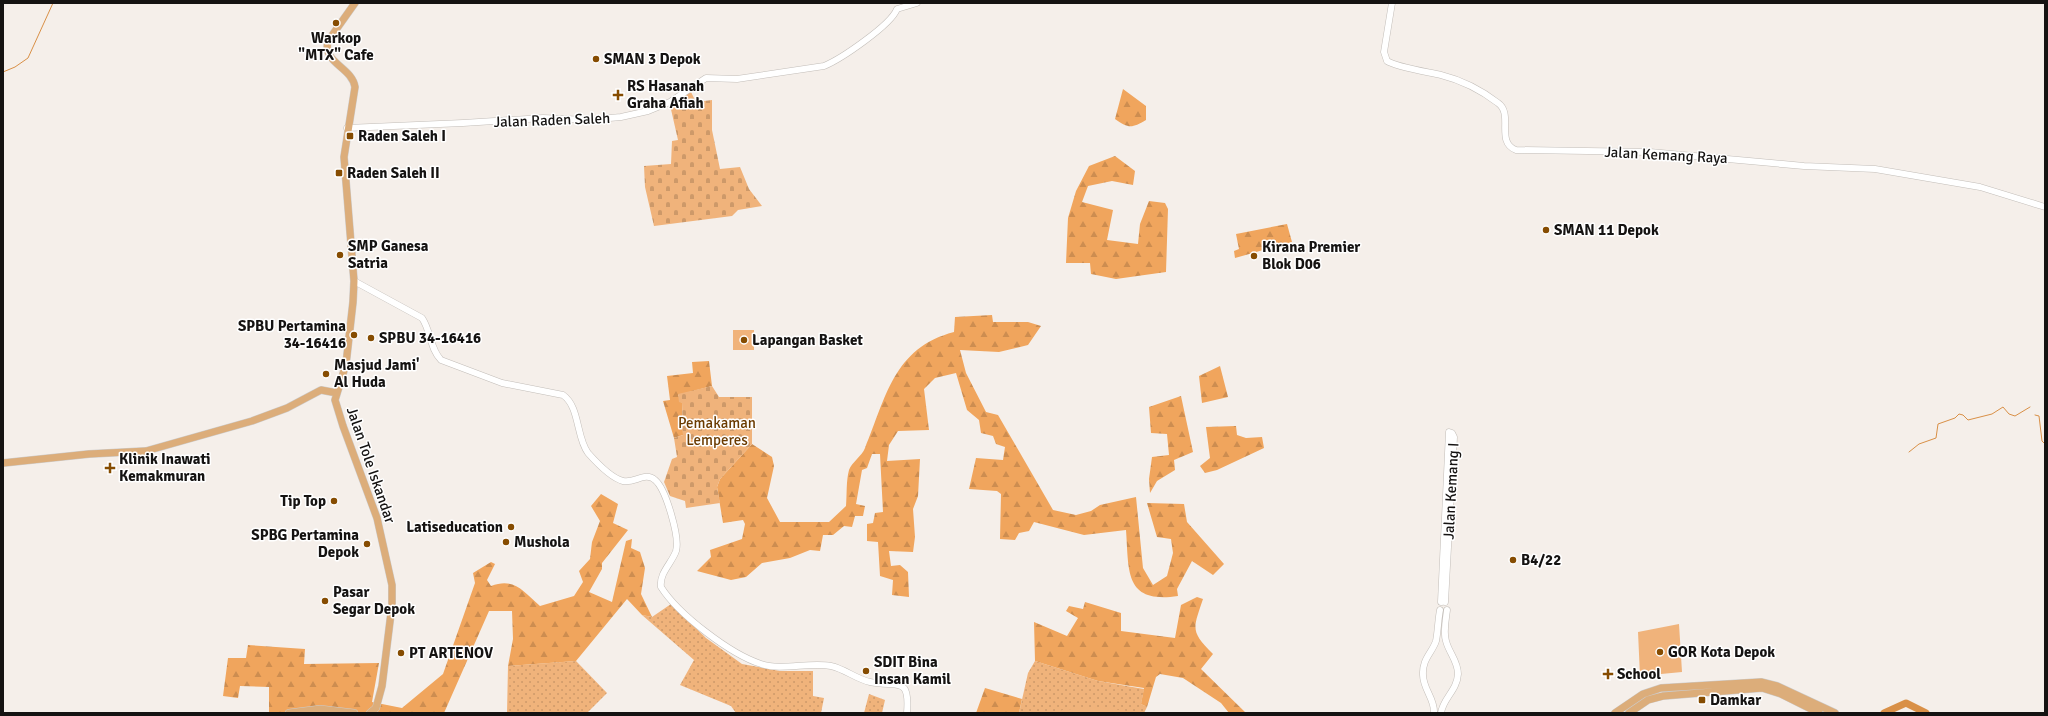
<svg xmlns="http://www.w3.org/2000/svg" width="2048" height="716" viewBox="0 0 2048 716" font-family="Signika,sans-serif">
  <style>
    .grass { fill: url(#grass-dots) }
    .forest { fill: url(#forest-firs) }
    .cemetery { fill: url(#cemetery-stones) }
    .park { fill: #f0b37b }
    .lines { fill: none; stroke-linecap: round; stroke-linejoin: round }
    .stream { stroke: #d99047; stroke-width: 1 }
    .river { stroke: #d99047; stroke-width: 7 }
    .minor-casing { stroke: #c2bdb8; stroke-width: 7 }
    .major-casing { stroke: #cccbcb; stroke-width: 8 }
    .minor { stroke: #fff; stroke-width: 6 }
    .major { stroke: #dcad7a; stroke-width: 7 }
    .poi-dot { fill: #864c01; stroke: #fff; stroke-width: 1.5 }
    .labels { text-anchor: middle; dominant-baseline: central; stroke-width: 3; stroke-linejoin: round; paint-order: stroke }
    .poi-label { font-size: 15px; font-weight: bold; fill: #151312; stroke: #fff; text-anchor: start }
    .street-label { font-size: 15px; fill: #151312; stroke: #fff }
    .park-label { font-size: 15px; fill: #6b3b00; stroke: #fff }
  </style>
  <defs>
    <pattern id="grass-dots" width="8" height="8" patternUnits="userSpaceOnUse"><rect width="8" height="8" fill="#f0b37b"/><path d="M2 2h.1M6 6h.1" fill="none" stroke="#cd9969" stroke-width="1.8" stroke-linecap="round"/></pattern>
    <pattern id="forest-firs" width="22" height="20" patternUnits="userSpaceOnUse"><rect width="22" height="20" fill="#f0a55d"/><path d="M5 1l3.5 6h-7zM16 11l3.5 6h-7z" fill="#cd8d50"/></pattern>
    <pattern id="cemetery-stones" width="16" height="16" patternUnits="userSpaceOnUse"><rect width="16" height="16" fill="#f0b37b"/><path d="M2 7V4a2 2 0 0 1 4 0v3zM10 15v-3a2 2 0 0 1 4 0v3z" fill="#cd9969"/></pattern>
  </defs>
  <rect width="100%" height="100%" fill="#f5efea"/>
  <path class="grass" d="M671 604 706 638 742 664 780 671H813V696L824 698 821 713H736L731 706 680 685 694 660 642 615 652 617Z
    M576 661 607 693 587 713H507L508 666Z
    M1035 661 1098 681 1144 689 1141 704 1147 707 1144 713H1019L1028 673Z
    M869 694 885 700 882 713H864Z"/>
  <path class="forest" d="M1123 89 1146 106V120C1132 128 1129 129 1115 119Z
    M1115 156 1135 171 1133 185 1112 181 1088 186 1082 202 1113 210 1107 240 1138 244 1140 224 1149 201 1165 203 1168 209 1166 272 1116 279 1091 274 1090 263H1066L1068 218 1076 191 1089 166Z
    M1287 224 1292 242 1235 258 1234 251 1239 249 1236 234Z
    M992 315 993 322H1028L1041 326 1028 345 999 352 960 350 966 373 986 412 998 415 1053 510 1076 515 1091 511 1100 505 1136 497 1143 568 1153 585 1167 576 1173 553 1171 539 1157 537 1147 503 1184 504 1187 522 1224 564 1213 575 1192 561 1177 589 1178 596C1124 604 1129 571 1126 530L1084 535 1034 522 1029 531 1019 533 1015 540 1000 539 1001 494 997 491 969 489 976 458 1003 460 1005 447 996 444 993 436 981 433 979 420 967 410 956 373 935 378 924 389 929 430 898 431 889 445 887 461 920 459 918 496 913 509 915 537 913 552 889 551 891 566 900 565 908 572 909 597 892 595 893 580 880 576 878 542 867 541V524L873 523 875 513 883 512 880 454H872L867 468 862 470 856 504 865 506 863 516H855L852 527 844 526 833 535H823L820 551 810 550 790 558 762 563 746 577 731 580 697 571 711 557 710 550 742 539 745 524 743 520 723 523 717 487 720 479 752 444 772 457 774 466 767 498 780 522H829L846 506C847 495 846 481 849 470 852 462 862 456 865 448 886 398 893 348 954 332L955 317Z
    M709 361 712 386 678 395 682 403 683 435 674 438 663 401 670 400 667 376 693 373 692 362Z
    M1220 366 1228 397 1202 403 1199 376Z
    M1181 396 1193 452 1174 460 1175 470 1157 481 1150 493 1149 479 1152 457 1169 455 1167 434 1151 433 1149 407Z
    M1236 426 1237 435 1246 438 1262 437 1264 448 1217 470 1205 473 1200 466 1210 458 1206 427Z
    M601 494 618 504 613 523 628 530 602 563V569L589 592 612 602 626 541 632 539 631 548 640 552 645 568 641 594 652 617 642 615 627 599 576 661 508 666 513 639 512 611H489L444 713H269V687L240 686 238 698 223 696 228 658H246L248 645 305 649 304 664 379 663 372 702 402 708 443 674 475 583 473 573 491 562 495 564 487 580 491 586C514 577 523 591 540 606L574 596 583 582 579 571 590 559 592 542 600 521 591 506Z
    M1197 597 1203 599C1193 629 1190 631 1213 654L1201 669 1246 713H1229L1221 703 1183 678 1160 674 1156 677 1147 707 1141 704 1144 688 1098 681 1035 661 1034 622 1067 636 1078 618 1066 611 1069 606 1083 609 1085 602 1121 613V631L1175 638 1181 605Z
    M985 688 1022 699 1019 713H976Z"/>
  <path class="cemetery" d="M691 92 696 102 712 100V130L720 169 740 167 749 189 762 206 738 210 732 216 654 226 645 187 644 166 671 164 672 141 678 140 670 105Z
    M712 386 719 397H752V444L720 479 717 487 720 503 686 508 685 501 670 496 664 482 672 459 677 457 674 438 683 435 682 403 679 402 678 394Z"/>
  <path class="park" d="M733 330H754V350H733Z
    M1679 624 1682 672 1640 676 1638 632Z
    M1095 707 1135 712V713H1057L1062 710Z"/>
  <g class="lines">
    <path class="stream" d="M3 72 15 67 28 58 53 3
      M2035 415 2039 416 2042 441 2045 444
      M1909 452 1919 444 1936 438 1938 424 1955 418 1959 414 1963 415 1968 420 1992 414 2003 407 2009 414 2015 416 2030 407"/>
    <path class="river" d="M1884 713 1906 703 1926 713"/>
    <defs>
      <path id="minor" d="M1392 3 1384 52 1387 61C1396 67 1428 72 1441 75 1461 80 1481 90 1498 103 1514 114 1495 142 1516 150L1650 152 1804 166 1875 169 1980 187 2045 207
        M347 128 463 123 543 118 587 120 621 117 648 111 670 102 706 78 737 79 824 66C841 59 891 25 897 9L917 3
        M354 281 422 318C431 331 430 349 441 360L502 383 563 395C580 407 576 437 588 453 596 462 611 478 623 481 634 484 645 471 655 480 666 489 680 538 676 551 672 563 659 573 661 587 678 614 730 654 761 664 781 671 809 662 831 666 845 669 856 679 870 682 898 688 910 675 907 713
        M1441 602 1449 432 1452 433 1454 437 1445 602
        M1434 713C1435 699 1423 689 1423 675 1422 659 1432 653 1436 641 1438 631 1438 620 1440 610
        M1441 713C1443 698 1457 691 1458 674 1458 661 1449 653 1446 641 1443 632 1446 619 1447 610"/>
      <path id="major" d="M355 3 328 41C322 63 352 67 355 87L344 157 354 281 353 302 346 364 335 400 343 426 377 518 392 585V605L382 686 376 708 370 713
        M3 463 89 454 146 451 252 421 287 408 321 390 337 393
        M289 713 320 709 354 713
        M1615 713 1643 694 1661 688 1761 682 1777 686 1835 713
        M1629 713 1648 700 1663 696 1762 688 1781 694 1819 713"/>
    </defs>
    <use href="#minor" class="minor-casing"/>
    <use href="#major" class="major-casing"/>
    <use href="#minor" class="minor"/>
    <use href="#major" class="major"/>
  </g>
  <g class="poi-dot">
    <circle cx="336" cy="23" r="4"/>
    <circle cx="596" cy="59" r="4"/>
    <path d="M616 89h4v4h4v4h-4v4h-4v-4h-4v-4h4z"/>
    <rect x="346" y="132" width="8" height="8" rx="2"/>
    <rect x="335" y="169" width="8" height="8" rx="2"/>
    <circle cx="1546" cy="230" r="4"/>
    <circle cx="340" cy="255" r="4"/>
    <circle cx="1254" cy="256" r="4"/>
    <circle cx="354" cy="335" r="4"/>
    <circle cx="371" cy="338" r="4"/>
    <circle cx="744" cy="340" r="4"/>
    <circle cx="326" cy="374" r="4"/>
    <path d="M108 462h4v4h4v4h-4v4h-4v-4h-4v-4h4z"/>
    <circle cx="334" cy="501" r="4"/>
    <circle cx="511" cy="527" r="4"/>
    <circle cx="506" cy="542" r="4"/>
    <circle cx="367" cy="544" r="4"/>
    <circle cx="1513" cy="560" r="4"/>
    <circle cx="325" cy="601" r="4"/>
    <circle cx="1660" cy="652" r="4"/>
    <circle cx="401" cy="653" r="4"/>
    <circle cx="866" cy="671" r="4"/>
    <path d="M1606 668h4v4h4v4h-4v4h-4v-4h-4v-4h4z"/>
    <rect x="1698" y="696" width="8" height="8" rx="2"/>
  </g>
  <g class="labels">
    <g class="poi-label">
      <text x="336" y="38" text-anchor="middle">Warkop<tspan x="336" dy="17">"MTX" Cafe</tspan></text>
      <text x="604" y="59">SMAN 3 Depok</text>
      <text x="627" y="86">RS Hasanah<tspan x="627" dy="17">Graha Afiah</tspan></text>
      <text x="358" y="136">Raden Saleh I</text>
      <text x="347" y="173">Raden Saleh II</text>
      <text x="1554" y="230">SMAN 11 Depok</text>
      <text x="348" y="246">SMP Ganesa<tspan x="348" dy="17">Satria</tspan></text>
      <text x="1262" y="247">Kirana Premier<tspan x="1262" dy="17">Blok D06</tspan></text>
      <text x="346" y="326" text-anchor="end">SPBU Pertamina<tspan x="346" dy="17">34-16416</tspan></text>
      <text x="379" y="338">SPBU 34-16416</text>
      <text x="752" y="340">Lapangan Basket</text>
      <text x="334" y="365">Masjud Jami'<tspan x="334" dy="17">Al Huda</tspan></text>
      <text x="119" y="459">Klinik Inawati<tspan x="119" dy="17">Kemakmuran</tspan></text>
      <text x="326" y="501" text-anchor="end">Tip Top</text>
      <text x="503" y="527" text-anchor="end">Latiseducation</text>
      <text x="359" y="535" text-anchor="end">SPBG Pertamina<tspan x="359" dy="17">Depok</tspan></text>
      <text x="514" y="542">Mushola</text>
      <text x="1521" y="560">B4/22</text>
      <text x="333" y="592">Pasar<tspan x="333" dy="17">Segar Depok</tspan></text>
      <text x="1668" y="652">GOR Kota Depok</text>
      <text x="409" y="653">PT ARTENOV</text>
      <text x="874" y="662">SDIT Bina<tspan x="874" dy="17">Insan Kamil</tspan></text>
      <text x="1617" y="674">School</text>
      <text x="1710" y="700">Damkar</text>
    </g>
    <g class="street-label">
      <text transform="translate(552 120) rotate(-2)">Jalan Raden Saleh</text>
      <text transform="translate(1666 155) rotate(3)">Jalan Kemang Raya</text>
      <text transform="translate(371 465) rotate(71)">Jalan Tole Iskandar</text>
      <text transform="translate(1451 491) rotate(-87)">Jalan Kemang I</text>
    </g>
    <g class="park-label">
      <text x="717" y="423">Pemakaman<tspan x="717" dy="17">Lemperes</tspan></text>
    </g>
  </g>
  <rect width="2048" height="716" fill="none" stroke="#151312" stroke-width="8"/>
</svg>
